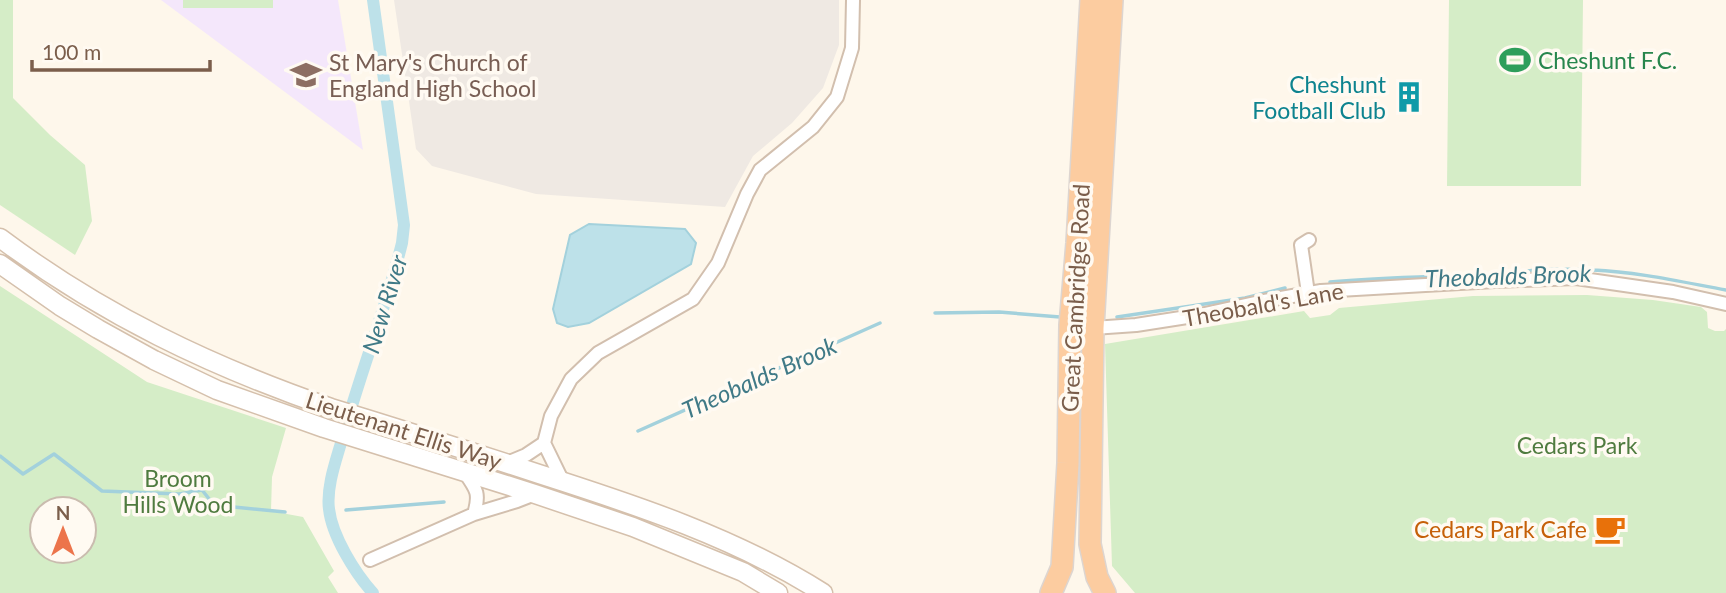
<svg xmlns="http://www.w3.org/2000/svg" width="1726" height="593" viewBox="0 0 1726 593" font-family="Lato,sans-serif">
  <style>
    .industrial { fill: #efe9e3 }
    .education { fill: #f4e7fb }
    .green { fill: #d5edc7; fill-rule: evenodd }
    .water { fill: #bde1e9; stroke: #a3d1dc; stroke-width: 2 }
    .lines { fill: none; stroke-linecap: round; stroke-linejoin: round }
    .stream { stroke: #a3d1dc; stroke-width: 3.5 }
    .canal { stroke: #bde1e9; stroke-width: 12 }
    .minor-casing { stroke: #d2bfae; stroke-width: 16 }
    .secondary-casing { stroke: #d5c0ac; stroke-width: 21 }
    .trunk-casing { stroke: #ddd5d0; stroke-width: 24 }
    .minor { stroke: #fff; stroke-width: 12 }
    .secondary { stroke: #fff; stroke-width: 18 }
    .trunk { stroke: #fccca0; stroke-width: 21 }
    .labels { text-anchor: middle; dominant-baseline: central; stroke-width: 7; stroke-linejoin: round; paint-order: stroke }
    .leisure-label { font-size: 23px; fill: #27864d; stroke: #fffaf2; text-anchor: start }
    .education-label { font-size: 23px; fill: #785e54; stroke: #fffaf2; text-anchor: start }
    .culture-label { font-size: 23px; fill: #0d838f; stroke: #fffaf2; text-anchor: end }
    .street-label { font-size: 23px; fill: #7b5e4b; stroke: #fffaf2 }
    .park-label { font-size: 23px; fill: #4f7b3f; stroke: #fffaf2 }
    .food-label { font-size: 23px; fill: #c56008; stroke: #fffaf2; text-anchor: end }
    .water-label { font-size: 24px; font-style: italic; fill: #407a87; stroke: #fffaf2 }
  </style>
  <rect width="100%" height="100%" fill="#fef7eb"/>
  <path class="industrial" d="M394 0H839V45L823 88 792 123 753 156 725 207 536 194 432 166 416 149Z"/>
  <path class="education" d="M161 0H338L363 150Z"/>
  <path class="green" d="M0 0H13V98L50 135 85 165 92 221 75 255 0 205Z
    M183 0H273V8H183Z
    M1449 0H1583L1581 186H1447Z
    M0 286 147 382 286 428 272 477 271 511 303 517 334 571 328 577 338 593H0ZM42 509H84V551H42Z
    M1587 295 1653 300 1701 307 1707 312 1708 328 1715 331H1724L1726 329V593H1135L1112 566 1105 344 1304 311 1310 318 1330 315 1339 308 1473 296Z"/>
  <path class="water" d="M589 224 685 229 696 243 691 264 589 323 568 327 557 323 553 309 570 235Z"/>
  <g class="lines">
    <path class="stream" d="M1330 282C1377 278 1423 277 1470 275 1511 273 1552 267 1593 270 1638 272 1682 282 1726 290
      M935 313 999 312 1060 317
      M1117 317 1245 298 1285 288
      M638 431 880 323
      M0 456 23 474 54 454 102 491 179 494 202 490 214 505 285 512
      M346 510 444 502"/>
    <path class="canal" d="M373 593C355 573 332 536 329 509 326 486 337 458 343 436 361 371 386 308 402 243L404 225 373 0"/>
    <defs>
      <path id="minor" d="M1308 293 1301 245 1309 240
        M1093 328 1136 325 1200 315 1264 301 1321 291 1495 281 1576 278 1673 292 1726 304
        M544 443 563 482
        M507 463 526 455 544 443 551 416 571 379 598 353 693 299 718 263 747 194 760 170 813 127 837 97 852 48 853 0
        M465 473C477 490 480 494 474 514
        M370 560 474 514 517 501 535 494"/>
      <path id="secondary" d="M0 238C103 315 210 366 331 408 400 429 469 451 539 474 636 505 736 538 823 593
        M0 264 60 306 98 329 154 360 217 390 324 428 535 494 633 527 743 572 778 593"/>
      <path id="trunk" d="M1051 593 1062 567 1068 463 1070 325 1077 243 1091 0
        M1105 593 1097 577 1090 544 1093 328 1112 0"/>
    </defs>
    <use href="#minor" class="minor-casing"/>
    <use href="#secondary" class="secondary-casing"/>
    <use href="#trunk" class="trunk-casing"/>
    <use href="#minor" class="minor"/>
    <use href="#secondary" class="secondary"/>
    <use href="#trunk" class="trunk"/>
  </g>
  <defs>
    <symbol id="stadium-bare" viewBox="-9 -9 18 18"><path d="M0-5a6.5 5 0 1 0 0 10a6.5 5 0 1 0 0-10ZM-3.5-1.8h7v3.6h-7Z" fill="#2e9e5b" stroke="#fffaf2" stroke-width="2.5" paint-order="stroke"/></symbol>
    <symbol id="school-bare" viewBox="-9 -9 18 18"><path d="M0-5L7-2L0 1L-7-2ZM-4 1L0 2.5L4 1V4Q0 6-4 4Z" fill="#8d6e63" stroke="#fffaf2" stroke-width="2.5" paint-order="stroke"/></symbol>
    <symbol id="building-bare" viewBox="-9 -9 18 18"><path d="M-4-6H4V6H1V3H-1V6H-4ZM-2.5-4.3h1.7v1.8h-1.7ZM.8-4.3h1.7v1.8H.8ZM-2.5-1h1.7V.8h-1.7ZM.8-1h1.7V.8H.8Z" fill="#0f9aa8" stroke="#fffaf2" stroke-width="2.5" paint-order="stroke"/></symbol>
    <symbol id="cafe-bare" viewBox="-9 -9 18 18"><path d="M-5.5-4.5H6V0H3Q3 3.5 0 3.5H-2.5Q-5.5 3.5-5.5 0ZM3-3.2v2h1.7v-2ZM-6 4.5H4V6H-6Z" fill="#e8710a" stroke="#fffaf2" stroke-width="2.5" paint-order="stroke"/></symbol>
  </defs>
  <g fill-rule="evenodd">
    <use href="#stadium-bare" x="1493" y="38" width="44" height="44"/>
    <use href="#school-bare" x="284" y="53" width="44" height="44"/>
    <use href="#building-bare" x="1387" y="75" width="44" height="44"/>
    <use href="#cafe-bare" x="1588" y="507" width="44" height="44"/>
  </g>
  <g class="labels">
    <g class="leisure-label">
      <text x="1538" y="60">Cheshunt F.C.</text>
    </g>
    <g class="education-label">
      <text x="329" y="62">St Mary's Church of<tspan x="329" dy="26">England High School</tspan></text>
    </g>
    <g class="culture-label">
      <text x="1386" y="84">Cheshunt<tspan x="1386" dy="26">Football Club</tspan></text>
    </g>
    <g class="street-label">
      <text transform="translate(1075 298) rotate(-87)">Great Cambridge Road</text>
      <text transform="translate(1263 304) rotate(-10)">Theobald's Lane</text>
      <text transform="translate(404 430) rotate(18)">Lieutenant Ellis Way</text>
    </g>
    <g class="park-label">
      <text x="1577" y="445">Cedars Park</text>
      <text x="178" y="478">Broom<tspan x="178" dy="26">Hills Wood</tspan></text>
    </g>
    <g class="food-label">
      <text x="1587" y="529">Cedars Park Cafe</text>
    </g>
    <g class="water-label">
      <text transform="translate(1508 275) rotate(-2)">Theobalds Brook</text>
      <text transform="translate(384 304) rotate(-73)">New River</text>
      <text transform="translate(759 377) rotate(-24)">Theobalds Brook</text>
    </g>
  </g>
  <g transform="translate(63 530)"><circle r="33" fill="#fffaf2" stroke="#cabcaf" stroke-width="2"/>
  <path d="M0-5L12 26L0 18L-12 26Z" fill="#ec744b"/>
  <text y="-10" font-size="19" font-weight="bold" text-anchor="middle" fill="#7b5e4b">N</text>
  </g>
  <path d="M32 60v10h178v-10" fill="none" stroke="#7b5e4b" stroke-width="3.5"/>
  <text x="42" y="60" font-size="21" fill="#7b5e4b" stroke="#fffaf2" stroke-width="5" paint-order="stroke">100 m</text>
</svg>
